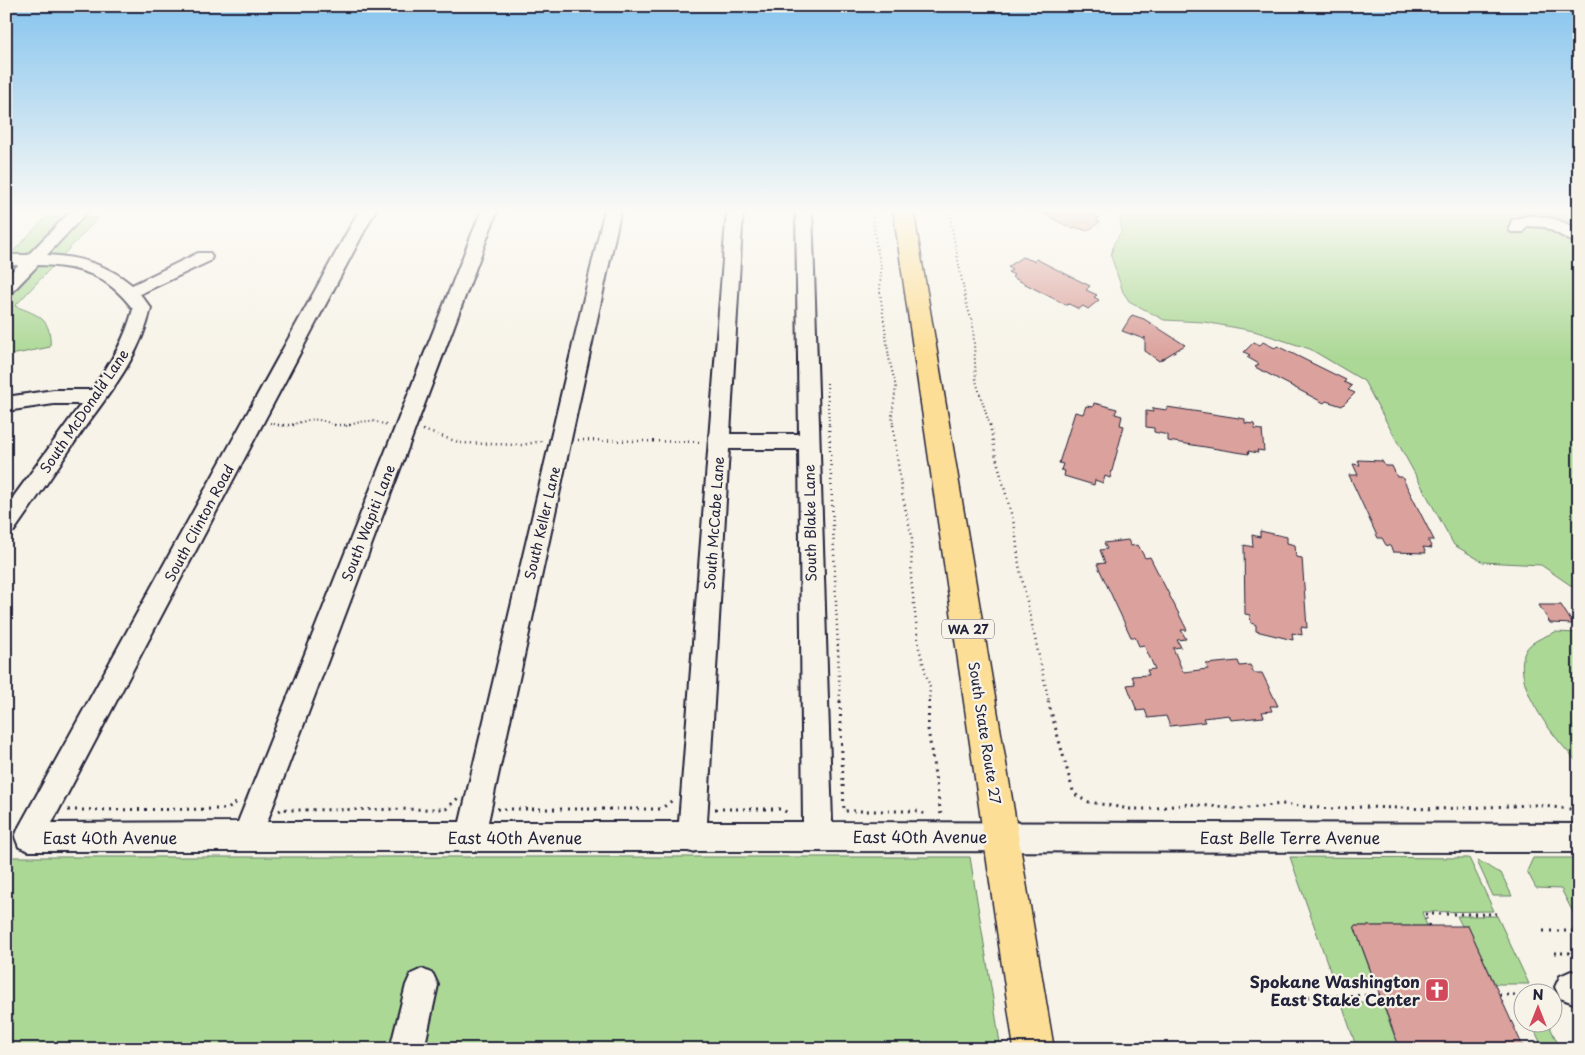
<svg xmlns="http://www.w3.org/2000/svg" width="1585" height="1055" viewBox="0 0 1585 1055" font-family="'Playpen Sans',sans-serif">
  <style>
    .green { fill: #acd896; stroke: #677d68 }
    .building { fill: #dba19c; stroke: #22223b }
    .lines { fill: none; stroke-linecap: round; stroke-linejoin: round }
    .minor-casing { stroke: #22223b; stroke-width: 4 }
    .major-casing { stroke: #22223b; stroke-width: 3 }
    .path-far2 { stroke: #22223b; stroke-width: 2; stroke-dasharray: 1 3; stroke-linecap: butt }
    .path-far1 { stroke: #22223b; stroke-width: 2.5; stroke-dasharray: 1 4; stroke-linecap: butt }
    .path { stroke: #22223b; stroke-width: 3; stroke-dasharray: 2 5; stroke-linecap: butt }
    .minor { fill: #f7f3e8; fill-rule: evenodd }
    .major { fill: #fcde96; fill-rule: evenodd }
    .labels { text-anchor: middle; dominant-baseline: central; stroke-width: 4.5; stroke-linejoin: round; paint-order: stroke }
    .shield { fill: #f7f3e8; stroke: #62616f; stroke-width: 1 }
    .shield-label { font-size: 12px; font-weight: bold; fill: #22223b }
    .street-label { font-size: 14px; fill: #22223b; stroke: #f7f3e8 }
    .near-street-label { font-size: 16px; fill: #22223b; stroke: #f7f3e8 }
    .near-poi-label { font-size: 16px; font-weight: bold; fill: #22223b; stroke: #f7f3e8; text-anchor: end }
  </style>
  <rect width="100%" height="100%" fill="#f7f3e8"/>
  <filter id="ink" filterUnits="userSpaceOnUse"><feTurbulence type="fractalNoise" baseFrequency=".02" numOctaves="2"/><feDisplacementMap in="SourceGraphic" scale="10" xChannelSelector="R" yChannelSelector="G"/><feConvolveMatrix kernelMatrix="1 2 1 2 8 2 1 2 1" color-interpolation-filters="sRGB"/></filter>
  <g filter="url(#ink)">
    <path class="green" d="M1120 209H1579V591L1541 565 1483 562 1454 545 1364 381 1310 349 1254 331 1204 322 1164 320 1129 301 1123 292 1111 256 1114 243 1121 232Z
      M46 217 98 218 15 306C38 315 52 318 50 347L6 356V259Z
      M1555 632 1579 633V764C1557 741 1513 689 1524 654 1528 642 1544 637 1555 632Z
      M6 857H970L1001 1049H6Z
      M1290 857 1469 858 1494 911 1422 912 1427 926H1354L1375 984 1335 985Z
      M1533 858H1579V924L1561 889 1536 888 1527 871Z
      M1477 861C1485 862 1492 871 1501 873L1512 896H1493Z
      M1457 916H1497L1529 984H1495L1468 926H1462Z
      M1341 1002H1382L1399 1049H1357Z
      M1531 1023H1548L1560 1048H1543Z"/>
    <path class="building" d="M1034 209H1103L1094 215 1099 218 1096 220 1100 222 1087 231 1075 227 1073 229Z
      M1022 257 1034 261 1036 259 1090 286 1086 290 1097 295 1094 297 1099 300 1088 309 1083 306 1079 309 1069 304 1066 305 1012 277 1014 275 1008 272 1012 270 1008 267Z
      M1132 315 1144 319 1185 345 1159 361 1145 351V337L1144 339 1122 331Z
      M1254 342 1260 345 1263 342 1275 348 1277 346 1346 380 1344 382 1352 386 1348 390 1355 393 1342 406 1326 401 1324 403 1255 367 1259 364 1247 357 1250 355 1244 352Z
      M1094 403 1117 409 1115 414 1122 416 1120 425 1124 426 1110 478 1105 476 1103 483 1095 480 1094 485 1064 476 1065 471 1061 470 1063 464 1059 463 1075 412 1083 414 1086 406 1093 407Z
      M1167 407 1245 419V423L1254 424 1255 429 1262 430 1264 451 1257 450 1258 453 1248 451 1249 454 1168 441V435L1154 432V428L1146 427V411L1153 412V408L1167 410Z
      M1358 460 1382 461 1385 466H1392L1397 477H1402L1434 540H1428L1432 548 1423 547 1426 553 1393 552 1390 546 1386 545 1382 538H1378L1349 475H1358L1353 464 1360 465Z
      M1260 531 1287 537V543L1295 545 1296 557 1302 558 1307 628 1301 627 1302 635 1292 633 1293 640 1256 631V625L1251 623 1250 615 1245 614 1244 545 1253 547 1252 535 1260 537Z
      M1128 540 1131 546 1138 545 1145 558 1150 557 1187 630H1181L1186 639 1177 640 1181 647 1173 648 1183 672 1208 669 1206 664 1238 661 1240 666 1250 665 1254 673H1262L1278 706H1270L1272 711 1262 712 1264 717 1231 720 1229 715 1203 718 1205 722 1170 726 1166 716 1148 718 1145 710 1137 711 1127 685 1135 684 1132 676 1149 675 1147 670 1155 669 1144 645 1139 646 1135 637H1131L1097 564 1105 563 1100 550 1107 549 1104 543Z
      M1539 605H1561L1573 624 1550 623Z
      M1354 926H1468L1524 1049H1400Z"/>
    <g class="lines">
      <defs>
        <path id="minor" d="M73 209H90L47 255C79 257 107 264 132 285L198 253H210L212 257 210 261 140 294 151 308C141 354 112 390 85 427 61 462 38 497 14 531L6 534V507L81 404H54L6 411V397L54 390H91C110 365 125 340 133 309 106 274 80 266 38 265L12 292 6 293V278L18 265H6V255H28Z
          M360 209H376L52 823 238 822 482 209H498L267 822H460L605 209H621L488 822H679L727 209H743L730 434H799L796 209H812L832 822 1579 824V852L696 851 692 852 688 851H29L19 847 15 837 19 827ZM729 449H799L803 822H707Z
          M1527 216C1546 215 1563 220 1579 231V245L1545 227 1527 226 1523 232H1511L1509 229 1512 220Z
          M422 969 433 974 438 985 424 1049H390L406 985 411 974Z
          M1571 971 1579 973V1005L1560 998 1555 987 1560 976Z"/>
        <path id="major" d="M893 209H913L1054 1049H1014Z"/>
      </defs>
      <use href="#minor" class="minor-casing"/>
      <use href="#major" class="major-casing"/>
      <path class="path-far2" d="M872 209 876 245 881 266 880 292 889 358 896 387 892 415 893 426
        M952 209 951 223 966 302 973 325 976 381 990 426
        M827 383 829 426
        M270 423 284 426
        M284 426C292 425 297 423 305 421 316 417 327 422 338 426
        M346 426C364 421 370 418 388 426"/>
      <path class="path-far1" d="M278 425H296
        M334 425H350
        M385 425 388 426
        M829 425 840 702
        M893 425 902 494 912 537 911 578 919 648 930 688 929 702
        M990 425 996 457 1015 528 1019 565 1049 702
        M423 430 461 443 522 445 542 441
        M578 440 702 442"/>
      <path class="path" d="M840 701 844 811H919L924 814
        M929 701 928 729 941 815
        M1048 701 1073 791 1078 797 1089 802 1130 809H1150L1189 804 1240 809 1282 804 1330 809 1362 807 1436 809 1535 805 1579 810
        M497 809H661L674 799
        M715 809H781L790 814
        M68 810 228 809 237 802
        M279 811 284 808 287 810 446 809 458 798
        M1429 926 1424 914H1498
        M1543 931H1579
        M1554 953H1579
        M1499 995H1522
        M1301 997 1379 995"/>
      <use href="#minor" class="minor"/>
      <use href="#major" class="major"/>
    </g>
  </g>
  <linearGradient id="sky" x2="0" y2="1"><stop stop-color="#86c4ee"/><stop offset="0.59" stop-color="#fbfaf5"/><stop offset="1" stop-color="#fbfaf5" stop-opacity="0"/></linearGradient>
  <rect width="1585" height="357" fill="url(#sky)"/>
  <defs>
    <symbol id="church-square" viewBox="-11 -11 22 22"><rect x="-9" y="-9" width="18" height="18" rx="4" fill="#d1495b" stroke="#f7f3e8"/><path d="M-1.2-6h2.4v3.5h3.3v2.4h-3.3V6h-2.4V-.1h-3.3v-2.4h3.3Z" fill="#fff"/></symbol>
  </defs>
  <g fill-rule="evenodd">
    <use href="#church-square" x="1423" y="976" width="28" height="28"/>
  </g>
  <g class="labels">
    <rect class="shield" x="942" y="619.5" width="52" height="19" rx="4"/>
    <g class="shield-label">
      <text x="968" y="629">WA 27</text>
    </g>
    <g class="street-label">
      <text transform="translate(84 411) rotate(-56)">South McDonald Lane</text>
      <text transform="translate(199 523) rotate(-62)">South Clinton Road</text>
      <text transform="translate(368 523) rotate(-69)">South Wapiti Lane</text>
      <text transform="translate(542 523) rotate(-77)">South Keller Lane</text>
      <text transform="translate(714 523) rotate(-86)">South McCabe Lane</text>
      <text transform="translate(810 523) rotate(-91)">South Blake Lane</text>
      <text transform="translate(985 733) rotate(81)">South State Route 27</text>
    </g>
    <g class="near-street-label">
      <text x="920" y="836">East 40th Avenue</text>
      <text x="110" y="837">East 40th Avenue</text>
      <text x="515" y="837">East 40th Avenue</text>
      <text x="1290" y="837">East Belle Terre Avenue</text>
    </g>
    <g class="near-poi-label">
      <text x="1420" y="981">Spokane Washington<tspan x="1420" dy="18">East Stake Center</tspan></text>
    </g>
  </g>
  <rect width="1585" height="1055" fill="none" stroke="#f7f3e8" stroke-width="25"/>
  <rect x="12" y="12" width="1560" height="1030" fill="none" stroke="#22223b" stroke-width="2" filter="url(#ink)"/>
  <g transform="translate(1538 1008)"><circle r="24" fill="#f7f3e8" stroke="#a29fa3"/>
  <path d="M0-4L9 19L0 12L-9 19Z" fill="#d1495b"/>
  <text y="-8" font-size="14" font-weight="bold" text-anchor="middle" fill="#22223b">N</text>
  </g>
</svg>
